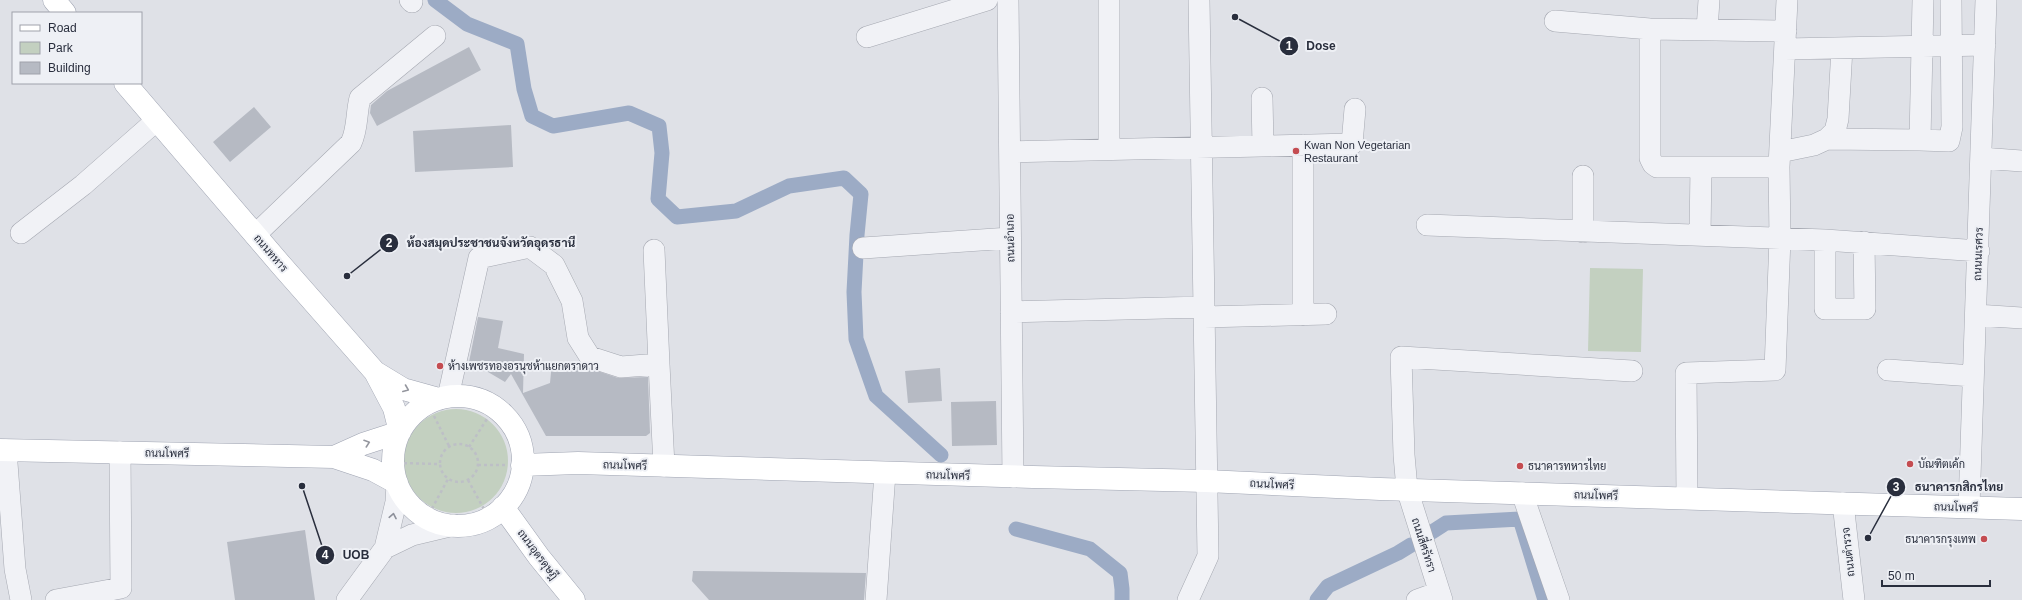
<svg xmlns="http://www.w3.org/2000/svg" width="2022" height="600" viewBox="0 0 2022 600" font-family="Arial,Sarabun,sans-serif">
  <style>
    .green { fill: #c3d0c0 }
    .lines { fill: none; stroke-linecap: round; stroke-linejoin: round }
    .canal { stroke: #9cabc5; stroke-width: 15 }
    .building { fill: #b6bac3 }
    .minor-casing { stroke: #a5a8b1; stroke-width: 22 }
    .major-casing { stroke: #9fa4b2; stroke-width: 23 }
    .path { stroke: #bdbfc6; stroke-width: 2.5; stroke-dasharray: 3 3; stroke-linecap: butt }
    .minor { stroke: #f1f2f6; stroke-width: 21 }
    .major { stroke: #fff; stroke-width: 22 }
    .oneway { stroke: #94969e }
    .oneway2 { stroke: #8d909a }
    .poi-dot { fill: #c44c51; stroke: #eef0f5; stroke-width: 1.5 }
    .labels { text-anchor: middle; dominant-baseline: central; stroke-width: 4; stroke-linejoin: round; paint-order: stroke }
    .poi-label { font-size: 11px; fill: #292e3d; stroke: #eef0f5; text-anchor: start }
    .street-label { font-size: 11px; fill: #292e3d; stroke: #eef0f5 }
    .leader { fill: none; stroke: #292e3d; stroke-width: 1.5 }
    .callout-dot { fill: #292e3d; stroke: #eef0f5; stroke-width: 1.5 }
    .mark-label { font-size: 12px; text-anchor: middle; font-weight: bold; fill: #fff }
    .callout-label { font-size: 12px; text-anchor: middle; font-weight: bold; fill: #292e3d; stroke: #eef0f5; stroke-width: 4; stroke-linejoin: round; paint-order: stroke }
  </style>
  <rect width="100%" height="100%" fill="#dfe1e7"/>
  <path class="green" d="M1590 268 1643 269 1641 352 1588 351Z
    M404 461a52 52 0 1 1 104 0a52 52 0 1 1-104 0Z"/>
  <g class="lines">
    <path class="canal" d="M435 0 467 24 517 44 524 89 532 116 553 126 629 113 659 126 662 153 658 199 677 217 736 211 789 186 844 178 861 194 857 235 854 292 856 339 876 396 941 455
      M1016 529 1090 549 1120 573 1122 589V600
      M1432 532 1446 523 1520 519 1545 600
      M1317 600 1328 586 1398 553 1411 545"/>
  </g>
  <path class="building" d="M469 47 481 70 377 126 370 113 371 105 387 91Z
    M254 107 271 127 230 162 213 142Z
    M511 125 513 167 415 172 413 131Z
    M478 317 503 321 498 348 524 354 523 393 550 383 552 362 583 366 618 378 648 377 650 433 646 436H546L511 374 505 382 488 372 468 367Z
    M940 368 942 401 908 403 905 371Z
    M996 401 997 445 952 446 951 402Z
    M305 530 315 600H235L227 542Z
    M693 571 866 573 864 600H709L692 581Z"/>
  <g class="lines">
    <defs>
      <path id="minor" d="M410 0 412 2
        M1008 0 1013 477
        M1923 0 1920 140 1949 141 1952 127 1951 0
        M1555 21 1650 29 1786 31
        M1650 29V158L1653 164 1657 167H1779
        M1707 30 1709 0
        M867 37 987 0
        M1785 49 1985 45
        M1262 98 1263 146
        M1827 139 1920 140
        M1303 145V315
        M1109 149V0
        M1010 152 1352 144 1355 109
        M1780 152 1814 145 1827 139 1835 131 1838 119 1842 48
        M1981 158 2022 161
        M1427 225 1825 240 1979 251
        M1583 232V176
        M21 233 83 185 157 120
        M255 235 351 143C358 129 356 113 360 98L435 36
        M1700 235 1701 167
        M1825 240V309H1865L1864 242
        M863 248 1010 238
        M654 250 659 364
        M1011 312 1204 307
        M1976 315 2022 318
        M1204 317 1326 314
        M1888 370 1973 376
        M448 397 479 258 530 247 554 265 572 301 578 338 590 357 621 367 659 364 664 466
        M6 450 15 569 21 600
        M1522 493 1559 600
        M1687 498 1686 373 1775 370 1780 238 1779 167 1787 0
        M1843 503 1854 600
        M1969 507 1986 0
        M385 548 412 535 454 525
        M56 600 121 588 120 452
        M347 600 385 548 396 502 397 483
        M876 600 885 473
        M1188 600 1208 556 1199 0
        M1417 600 1439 592
        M1442 600 1407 489 1404 455 1401 357 1632 371"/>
      <path id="major" d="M54 0 65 13
        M125 83 281 265 375 372 394 408 400 432 363 444 334 457
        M375 372 403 389 439 399
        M393 461a65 65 0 1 1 130 0a65 65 0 1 1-130 0Z
        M0 450 334 457 373 470 397 483
        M522 465 578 463 1033 477 1206 481 1380 489 2022 509
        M503 507 539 557 574 600"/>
    </defs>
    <use href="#minor" class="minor-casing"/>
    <use href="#major" class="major-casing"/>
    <path class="path" d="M434 416 449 446
      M440 463a19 19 0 1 1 38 0a19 19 0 1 1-38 0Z
      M469 447 494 408
      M398 463 439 464
      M478 465H505
      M468 480 485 511
      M429 514 448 479"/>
    <use href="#minor" class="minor"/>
    <use href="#major" class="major"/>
  </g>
  <defs><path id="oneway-chevron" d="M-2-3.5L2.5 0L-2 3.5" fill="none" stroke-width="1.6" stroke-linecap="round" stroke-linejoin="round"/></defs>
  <g class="oneway">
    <use href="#oneway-chevron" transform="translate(406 389) rotate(22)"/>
    <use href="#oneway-chevron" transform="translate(367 443) rotate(-19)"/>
  </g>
  <use class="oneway2" href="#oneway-chevron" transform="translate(393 516) rotate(-79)"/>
  <g class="poi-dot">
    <circle cx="1296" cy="151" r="4"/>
    <circle cx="440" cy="366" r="4"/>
    <circle cx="1910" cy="464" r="4"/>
    <circle cx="1520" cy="466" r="4"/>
    <circle cx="1984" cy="539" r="4"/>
  </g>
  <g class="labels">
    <g class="poi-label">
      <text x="1304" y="145">Kwan Non Vegetarian<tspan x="1304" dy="13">Restaurant</tspan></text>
      <text x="448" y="366">ห้างเพชรทองอรนุชห้าแยกตราดาว</text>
      <text x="1918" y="464">บัณฑิตเค้ก</text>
      <text x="1528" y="466">ธนาคารทหารไทย</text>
      <text x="1976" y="539" text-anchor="end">ธนาคารกรุงเทพ</text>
    </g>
    <g class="street-label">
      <text transform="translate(1010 238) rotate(-91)">ถนนอำเภอ</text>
      <text transform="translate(271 253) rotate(49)">ถนนทหาร</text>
      <text transform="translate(1978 254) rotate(-88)">ถนนนเรศวร</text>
      <text transform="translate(167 453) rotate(1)">ถนนโพศรี</text>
      <text transform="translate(625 465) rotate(2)">ถนนโพศรี</text>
      <text transform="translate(948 475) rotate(2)">ถนนโพศรี</text>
      <text transform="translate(1272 484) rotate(3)">ถนนโพศรี</text>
      <text transform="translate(1596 495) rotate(2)">ถนนโพศรี</text>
      <text transform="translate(1956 507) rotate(2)">ถนนโพศรี</text>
      <text transform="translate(1424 545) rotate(72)">ถนนสี่ศรัทรา</text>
      <text transform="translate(1848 552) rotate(-96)">ถนนตำรวจ</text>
      <text transform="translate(538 554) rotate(53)">ถนนอุดรดุษฎี</text>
    </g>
  </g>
  <path class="leader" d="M1235 17L1289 46M347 276L389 243M1868 538L1896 487M302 486L325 555"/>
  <g class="callout-dot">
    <circle cx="1235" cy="17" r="4"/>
    <circle cx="347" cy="276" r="4"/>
    <circle cx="1868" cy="538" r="4"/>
    <circle cx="302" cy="486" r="4"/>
    <circle cx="1289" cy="46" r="10"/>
    <circle cx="389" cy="243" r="10"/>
    <circle cx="1896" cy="487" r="10"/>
    <circle cx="325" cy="555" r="10"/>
  </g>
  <g class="mark-label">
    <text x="1289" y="50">1</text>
    <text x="389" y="247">2</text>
    <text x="1896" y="491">3</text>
    <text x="325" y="559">4</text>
  </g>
  <g class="callout-label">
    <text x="1321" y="50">Dose</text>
    <text x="491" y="247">ห้องสมุดประชาชนจังหวัดอุดรธานี</text>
    <text x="1959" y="491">ธนาคารกสิกรไทย</text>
    <text x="356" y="559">UOB</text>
  </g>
  <rect x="12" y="12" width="130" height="72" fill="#eef0f5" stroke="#9fa2ab"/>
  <rect x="20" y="25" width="20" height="6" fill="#ffffff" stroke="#9fa2ab"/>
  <text x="48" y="32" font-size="12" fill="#292e3d">Road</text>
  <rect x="20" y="42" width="20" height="12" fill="#c3d0c0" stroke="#9fa2ab"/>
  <text x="48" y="52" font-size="12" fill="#292e3d">Park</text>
  <rect x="20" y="62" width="20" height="12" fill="#b6bac3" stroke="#9fa2ab"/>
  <text x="48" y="72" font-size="12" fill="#292e3d">Building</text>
  <path d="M1882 580v6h108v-6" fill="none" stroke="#292e3d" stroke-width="2"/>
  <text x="1888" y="580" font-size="12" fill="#292e3d" stroke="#eef0f5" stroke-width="3" paint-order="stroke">50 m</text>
</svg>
